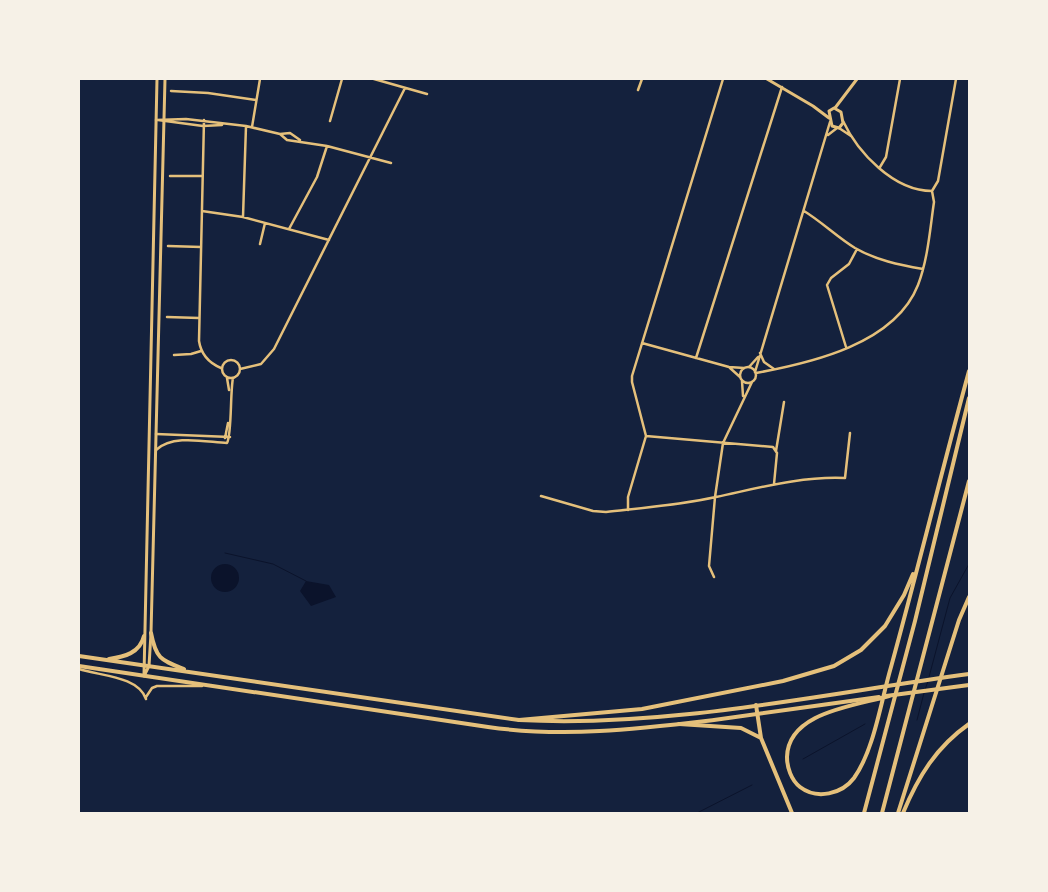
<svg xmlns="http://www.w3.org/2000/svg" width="1048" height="892" viewBox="0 0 1048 892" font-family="'Varela Round',sans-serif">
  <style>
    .water { fill: #0b132b }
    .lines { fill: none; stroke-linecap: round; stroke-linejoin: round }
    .stream { stroke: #0b132b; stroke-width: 1 }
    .minor { stroke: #e5c07b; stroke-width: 2.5 }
    .tertiary { stroke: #e5c07b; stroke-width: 3 }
    .primary { stroke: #e5c07b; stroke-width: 4 }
    .trunk { stroke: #e5c07b; stroke-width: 4 }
  </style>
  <rect width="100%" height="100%" fill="#14213d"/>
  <path class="water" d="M211 578a14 14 0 1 1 28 0a14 14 0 1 1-28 0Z
    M306 581 329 585 336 597 311 606 300 591Z"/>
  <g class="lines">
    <path class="stream" d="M225 553 273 564 306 581
      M929 677 950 598 969 564
      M925 690 928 681
      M917 720 924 693
      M803 759 865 724
      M697 813 752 785"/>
    <path class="minor" d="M374 79 427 94
      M638 90 642 79
      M171 91 208 93 256 100
      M156 120 186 119 246 126 280 134 290 133 300 140
      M158 120 203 126 222 125
      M204 120 199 341C201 354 209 363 221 368
      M330 121 342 79
      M843 121C858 153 894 191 932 191
      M252 127 260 79
      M839 128 851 136
      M280 134 287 140 327 146 391 163
      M828 135 837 128
      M880 167 886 157 900 79
      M170 176H202
      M202 211 243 217 329 240
      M804 211C822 222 837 237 855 248 876 260 899 265 923 269
      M243 217 246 126
      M289 229 317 177 327 146
      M260 244 265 223
      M168 246 201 247
      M167 317 199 318
      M642 343 729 367 744 368
      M846 347 827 285 831 278 849 264 857 249
      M760 353 764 362 774 369
      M174 355 191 354 201 351
      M696 358 782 87
      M222 369a9 9 0 1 1 18 0a9 9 0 1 1-18 0Z
      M740 375a8 8 0 1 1 16 0a8 8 0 1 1-16 0Z
      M749 367 758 357
      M730 368 740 377
      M240 369 261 364 274 349 405 88
      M755 372 830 122
      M756 373C811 363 895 344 918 285 928 259 930 229 934 202L932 191 938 181 956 79
      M227 378 229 390
      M742 381 743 396
      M156 434 230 437
      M646 436 773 447 777 453 774 484
      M225 438 228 423
      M156 450C173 434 206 442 227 443 232 434 230 393 233 378
      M776 451 784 402
      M541 496 593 511 606 512C642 508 680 505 716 497 759 488 801 476 845 478L850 433
      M628 510V497L646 436 632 382V376L723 79
      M714 577 709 566 715 497 723 443 752 382
      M79 669C100 676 138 676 146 699
      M146 697 152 688 157 686H202"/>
    <path class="tertiary" d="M767 79 813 106 829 118
      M834 108 841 112 843 123 839 128 832 126 829 111Z
      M835 108 857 79
      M144 675 157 79
      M144 676 149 666 151 633 165 79"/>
    <path class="primary" d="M151 633C156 659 161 660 184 669
      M79 656 519 720C668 728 821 694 969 674
      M109 659C124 657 140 653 144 636
      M79 666 488 727C565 738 638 729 714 720 769 712 824 705 879 697
      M886 696 969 685"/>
    <path class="trunk" d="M889 696C855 706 788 712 787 757 787 767 791 780 800 787 817 800 842 794 854 778 874 750 881 701 891 667 918 569 942 470 969 371
      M756 705 761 738 792 813
      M519 720 642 709 783 681 834 666 861 650 885 626 904 595 913 574
      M679 724 741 728 761 738
      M864 813 915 621 969 398
      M882 813 969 481
      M898 813 959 620 969 597
      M903 813C918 777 936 747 969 724"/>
  </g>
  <rect width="1048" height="892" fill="none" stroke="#f6f1e7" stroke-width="160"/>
</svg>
